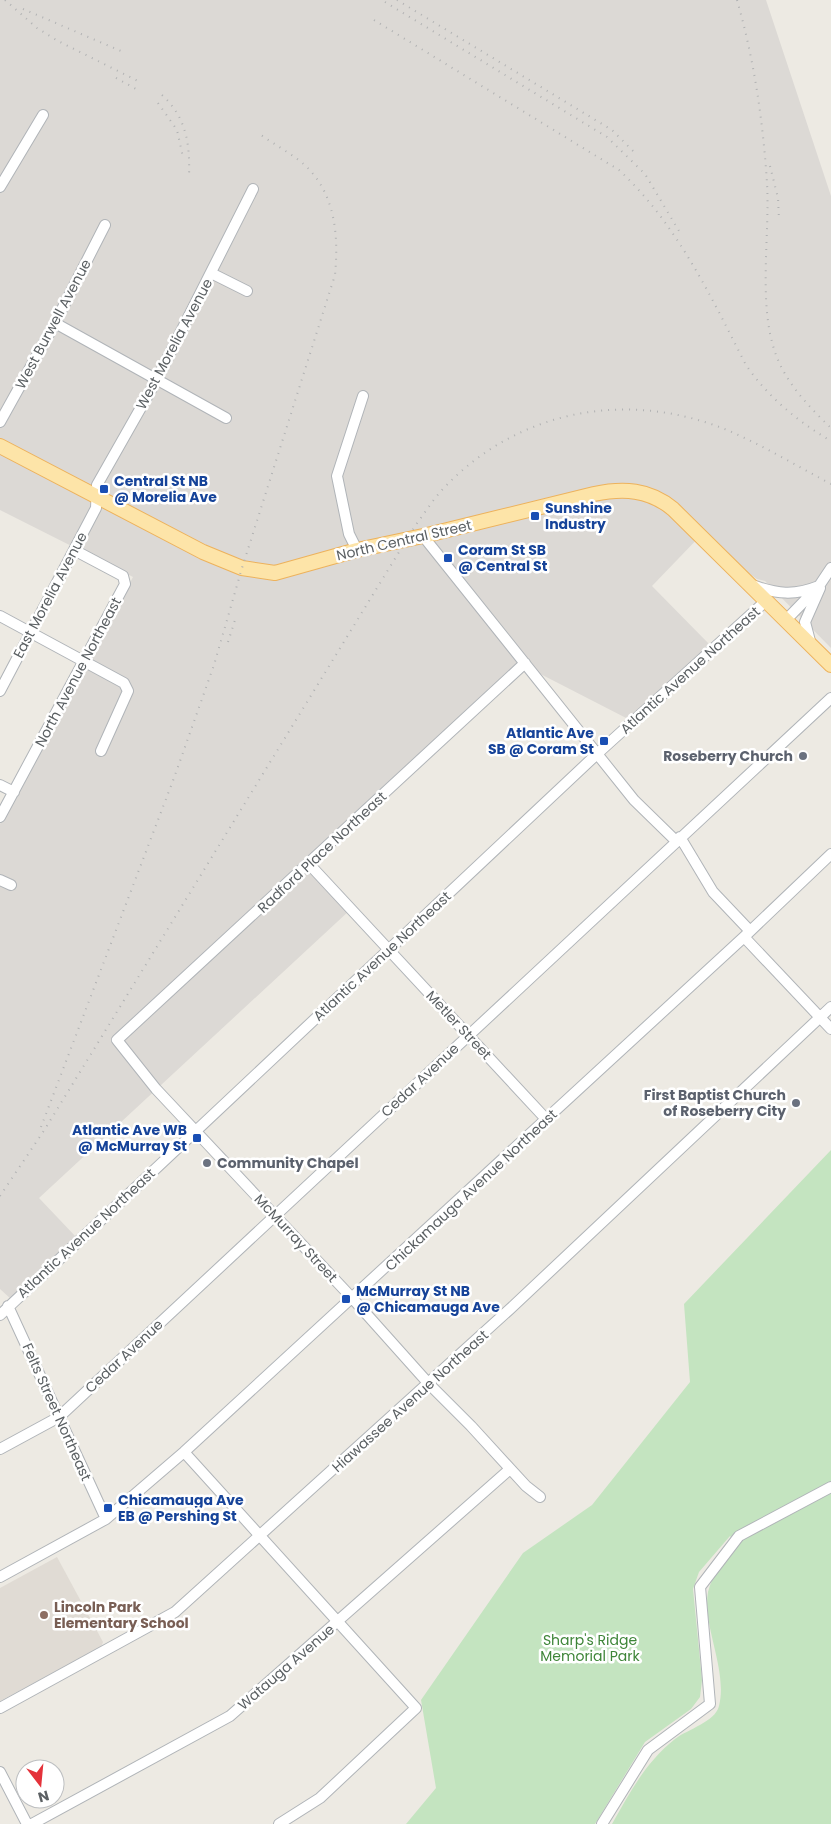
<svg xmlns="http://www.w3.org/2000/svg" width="831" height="1824" viewBox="0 0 831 1824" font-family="Poppins,sans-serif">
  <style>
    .industrial { fill: #dcd9d5 }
    .education { fill: #e0dbd4 }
    .green { fill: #c4e4c0 }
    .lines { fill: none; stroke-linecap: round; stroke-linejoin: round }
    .minor-casing { stroke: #b0b4b8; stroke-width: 12 }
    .major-casing { stroke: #edb25c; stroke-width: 16 }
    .minor { stroke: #fff; stroke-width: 10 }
    .major { stroke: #fde4a8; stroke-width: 14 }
    .rail { stroke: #b1b2b3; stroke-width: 2; stroke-dasharray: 1 6; stroke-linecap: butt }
    .transit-dot { fill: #1a4fb4; stroke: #fff; stroke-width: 2 }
    .worship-dot { fill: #6b7280; stroke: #fff; stroke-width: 2 }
    .education-dot { fill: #8d6e63; stroke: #fff; stroke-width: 2 }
    .labels { text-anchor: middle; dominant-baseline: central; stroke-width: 5; stroke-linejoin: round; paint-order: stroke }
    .street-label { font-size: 14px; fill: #5b6063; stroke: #fff }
    .transit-label { font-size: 14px; font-weight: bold; fill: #164399; stroke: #fff; text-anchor: start }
    .worship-label { font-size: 14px; font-weight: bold; fill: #5b616d; stroke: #fff; text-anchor: end }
    .education-label { font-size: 14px; font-weight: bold; fill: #785e54; stroke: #fff; text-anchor: start }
    .park-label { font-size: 14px; fill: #3e8538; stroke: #fff }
  </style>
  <rect width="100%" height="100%" fill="#edeae3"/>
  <path class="industrial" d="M0 0H766L831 196V648L765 581 757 579 743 569 704 532 652 586 710 645 630 720 521 664 306 864 350 910 39 1198 77 1238 11 1299 0 1289V824L133 577 0 510Z"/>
  <path class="education" d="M57 1557 103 1642 101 1647 0 1701V1588Z"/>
  <path class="green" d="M831 1150V1824H612C631 1791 645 1763 675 1739 688 1729 715 1722 719 1706 728 1670 702 1626 708 1592 712 1575 726 1557 735 1542L730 1536 699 1572 693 1589 702 1680 700 1697 691 1709 645 1742 595 1824H406L436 1788 421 1700 523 1553 592 1505 690 1382 684 1304Z"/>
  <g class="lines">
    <defs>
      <path id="minor" d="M0 187 43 115
        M211 273 247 291
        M55 323 226 418
        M0 422 55 323 105 225
        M423 536 634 800 676 841
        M357 550 349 534 337 476 363 396
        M752 585C777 594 794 596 819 586
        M0 616 124 683 128 691 101 751
        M786 620 819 586 831 568
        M810 641 805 622 820 588
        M525 663 117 1040 156 1089 353 1299 429 1384 471 1426 526 1486 540 1497
        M0 691 96 508 97 485 156 381 253 189
        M0 785 14 792
        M0 817 125 584 123 576 74 550
        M680 837 713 892 750 931
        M310 865 546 1119
        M0 880 11 885
        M744 937 831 1029
        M8 1306 106 1519
        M0 1315 598 753 767 600
        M0 1449 59 1417 831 698
        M184 1452 416 1708 320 1798 279 1824
        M0 1577 106 1519 184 1452 744 937 831 854
        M0 1708 175 1612 510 1309 831 1007
        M0 1772 27 1824
        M32 1824 230 1716 510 1469
        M602 1824 648 1750 710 1704 700 1587 739 1536 831 1487"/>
      <path id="major" d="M0 446 203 552 242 568 275 573 357 550 423 536 594 494C623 488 649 489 673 509L831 665"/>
    </defs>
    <use href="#minor" class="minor-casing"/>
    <use href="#major" class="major-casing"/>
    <use href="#minor" class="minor"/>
    <use href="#major" class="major"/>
    <path class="rail" d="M5 0 37 28 58 41 140 82
      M397 0 612 130 636 154
      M737 0C754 59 763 121 767 183 770 235 758 303 775 352 785 382 809 407 831 428
      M385 2 607 137 645 174 682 236
      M23 9 121 51
      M374 20 619 170C677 224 710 295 746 365 768 397 797 421 831 441
      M116 78 136 89
      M162 95C187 118 190 145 189 177
      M158 103 177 130 183 157
      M770 166 778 198 779 220
      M228 642 235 620
      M41 1127 174 778 214 665 242 568 335 275C339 234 335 189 300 161 288 152 274 144 261 135
      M0 1196 45 1129 415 526C424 514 432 501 442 490 518 408 632 388 734 433 767 448 799 467 831 484"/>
  </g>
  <g class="transit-dot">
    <rect x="99" y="484" width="10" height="10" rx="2.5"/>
    <rect x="530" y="511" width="10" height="10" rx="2.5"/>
    <rect x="443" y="553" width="10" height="10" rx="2.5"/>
    <rect x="599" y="736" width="10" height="10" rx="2.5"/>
    <rect x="192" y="1133" width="10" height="10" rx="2.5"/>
    <rect x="341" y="1294" width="10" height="10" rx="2.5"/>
    <rect x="103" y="1503" width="10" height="10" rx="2.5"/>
  </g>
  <g class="worship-dot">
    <circle cx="803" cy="756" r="5"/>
    <circle cx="796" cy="1103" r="5"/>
    <circle cx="207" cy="1163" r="5"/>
  </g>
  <circle class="education-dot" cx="44" cy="1615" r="5"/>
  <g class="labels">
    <g class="street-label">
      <text transform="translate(53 324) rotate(-62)">West Burwell Avenue</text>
      <text transform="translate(174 344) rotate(-62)">West Morelia Avenue</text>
      <text transform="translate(404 540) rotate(-13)">North Central Street</text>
      <text transform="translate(50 595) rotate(-62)">East Morelia Avenue</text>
      <text transform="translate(690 670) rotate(-42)">Atlantic Avenue Northeast</text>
      <text transform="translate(78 672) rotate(-62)">North Avenue Northeast</text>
      <text transform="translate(322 852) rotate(-43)">Radford Place Northeast</text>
      <text transform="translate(382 956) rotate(-43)">Atlantic Avenue Northeast</text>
      <text transform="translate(459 1025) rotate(47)">Metler Street</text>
      <text transform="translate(420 1080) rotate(-43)">Cedar Avenue</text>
      <text transform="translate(471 1190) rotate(-43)">Chickamauga Avenue Northeast</text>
      <text transform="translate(86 1233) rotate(-43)">Atlantic Avenue Northeast</text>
      <text transform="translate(296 1238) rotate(47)">McMurray Street</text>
      <text transform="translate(124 1356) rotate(-43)">Cedar Avenue</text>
      <text transform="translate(410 1401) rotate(-42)">Hiawassee Avenue Northeast</text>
      <text transform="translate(57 1412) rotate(66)">Felts Street Northeast</text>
      <text transform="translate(286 1667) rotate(-41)">Watauga Avenue</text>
    </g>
    <g class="transit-label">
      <text x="114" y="481">Central St NB<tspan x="114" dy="16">@ Morelia Ave</tspan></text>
      <text x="545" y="508">Sunshine<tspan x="545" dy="16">Industry</tspan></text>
      <text x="458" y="550">Coram St SB<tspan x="458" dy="16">@ Central St</tspan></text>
      <text x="594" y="733" text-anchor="end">Atlantic Ave<tspan x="594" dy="16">SB @ Coram St</tspan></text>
      <text x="187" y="1130" text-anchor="end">Atlantic Ave WB<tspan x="187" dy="16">@ McMurray St</tspan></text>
      <text x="356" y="1291">McMurray St NB<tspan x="356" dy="16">@ Chicamauga Ave</tspan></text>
      <text x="118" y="1500">Chicamauga Ave<tspan x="118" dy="16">EB @ Pershing St</tspan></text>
    </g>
    <g class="worship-label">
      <text x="793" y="756">Roseberry Church</text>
      <text x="786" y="1095">First Baptist Church<tspan x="786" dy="16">of Roseberry City</tspan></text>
      <text x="217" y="1163" text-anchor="start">Community Chapel</text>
    </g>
    <g class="education-label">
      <text x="54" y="1607">Lincoln Park<tspan x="54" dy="16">Elementary School</tspan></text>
    </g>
    <g class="park-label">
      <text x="590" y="1640">Sharp's Ridge<tspan x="590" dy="16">Memorial Park</tspan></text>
    </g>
  </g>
  <g transform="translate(40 1784) rotate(164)"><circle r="24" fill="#ffffff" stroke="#bdbfc1"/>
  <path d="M0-4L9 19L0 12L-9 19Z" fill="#e4323a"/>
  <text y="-8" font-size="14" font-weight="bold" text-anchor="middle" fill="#5b6063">N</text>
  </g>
</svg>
